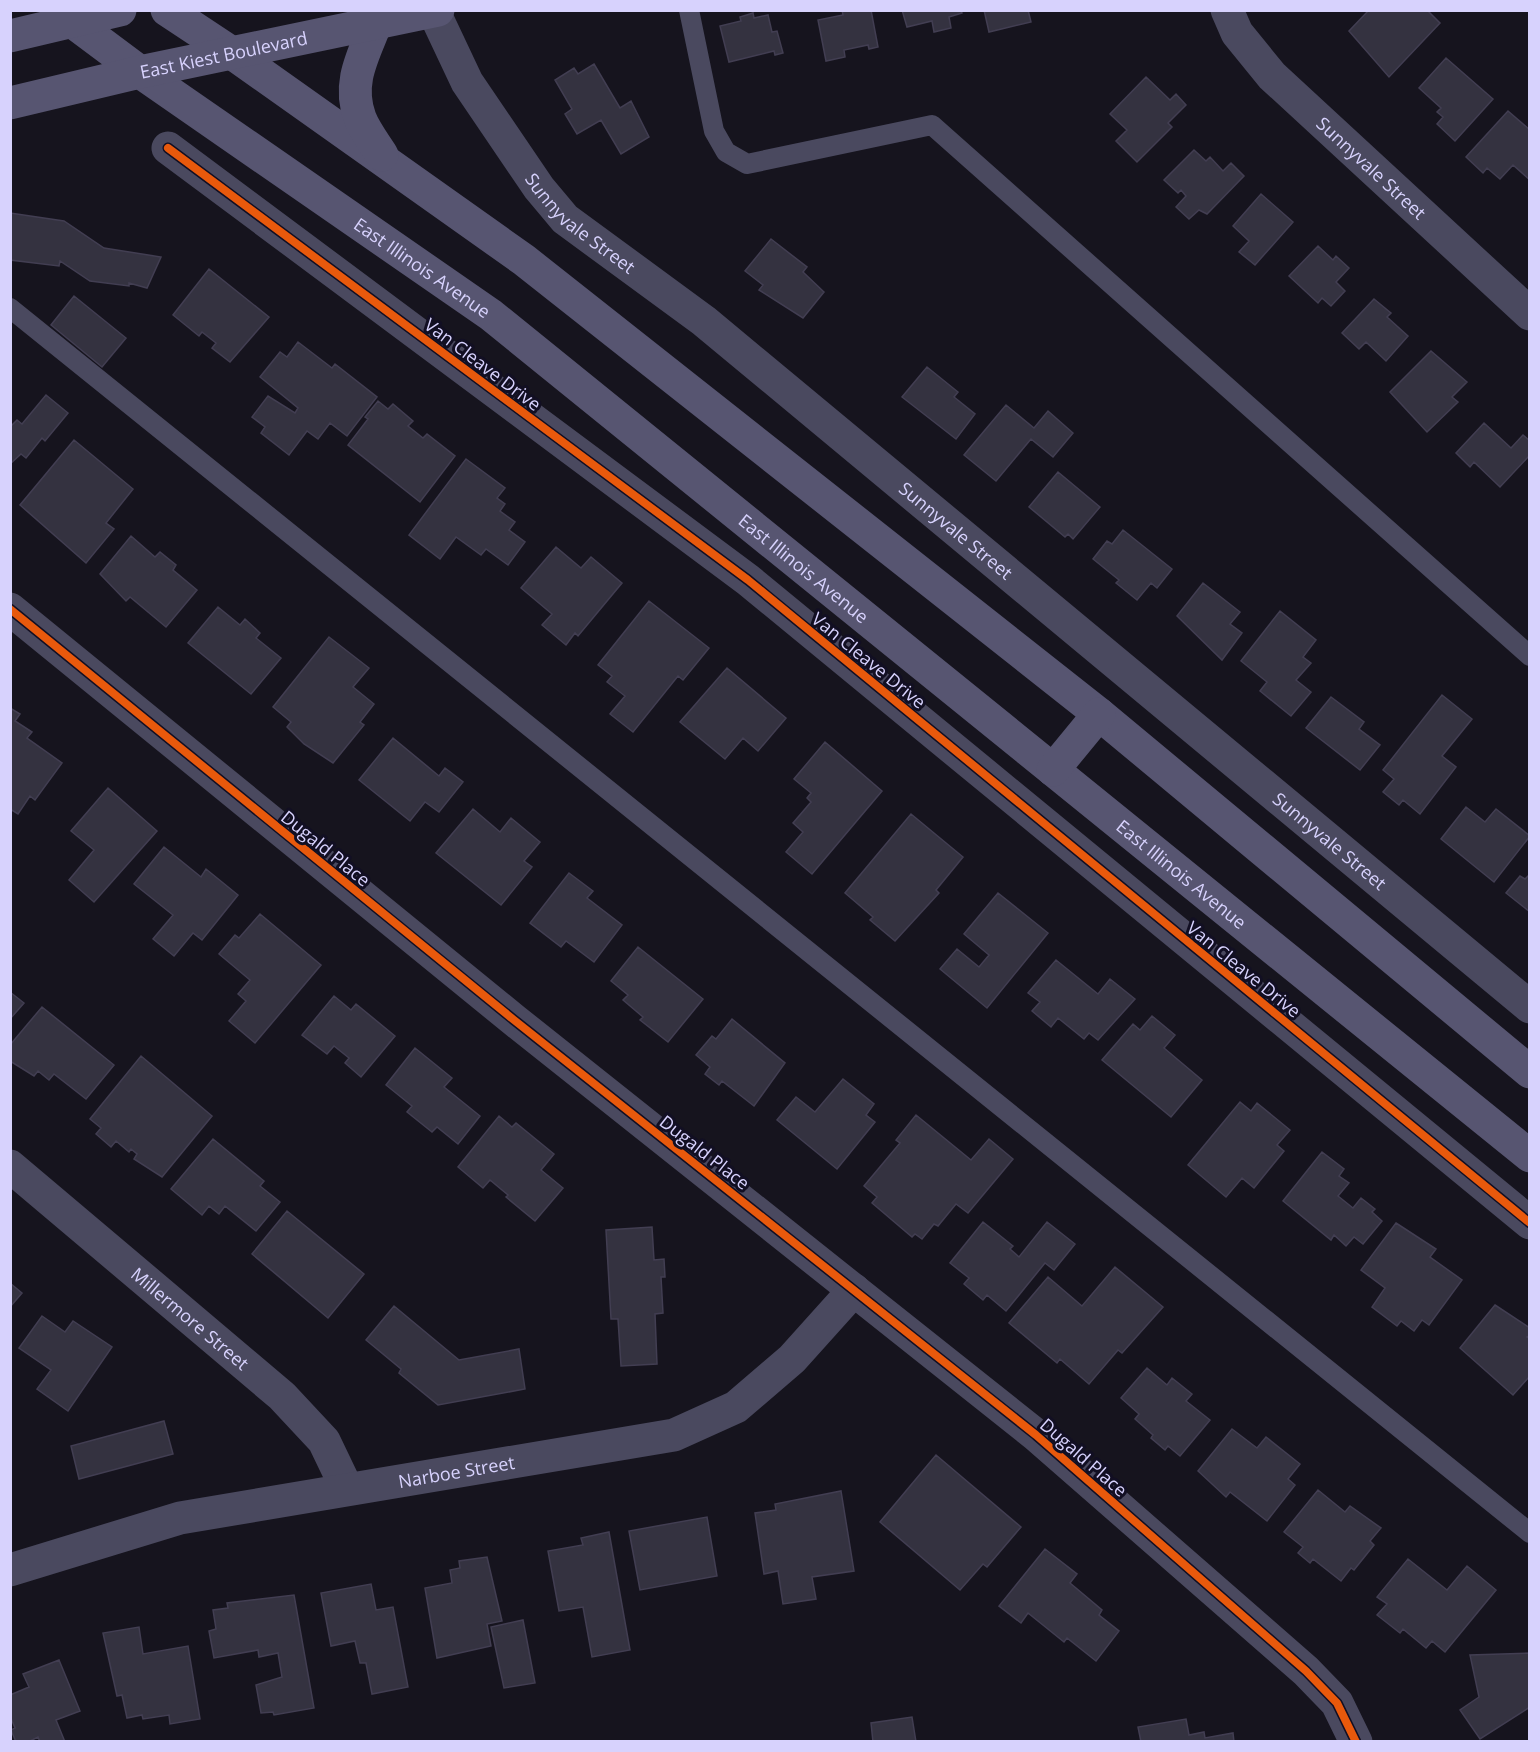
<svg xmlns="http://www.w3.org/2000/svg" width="1540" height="1752" viewBox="0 0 1540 1752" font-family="'Open Sans',sans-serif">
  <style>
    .building { fill: #343240; stroke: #423e52; stroke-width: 1.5 }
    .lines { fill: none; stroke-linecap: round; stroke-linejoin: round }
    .lane { stroke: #4a495f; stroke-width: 20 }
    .street { stroke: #4a495f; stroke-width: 33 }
    .secondary { stroke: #575571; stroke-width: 33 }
    .cycleway-casing { stroke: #120f23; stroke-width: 11 }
    .cycleway { stroke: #e8590c; stroke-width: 8 }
    .labels { text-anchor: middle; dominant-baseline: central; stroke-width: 6; stroke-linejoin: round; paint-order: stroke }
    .street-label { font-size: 18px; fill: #d7d2fd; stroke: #120f23 }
  </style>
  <rect width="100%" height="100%" fill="#16141e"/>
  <path class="building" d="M842 10H871L878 47 869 49 868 45 844 50 845 57 826 61 818 20 843 15Z
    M902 10H961L962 13 949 17 951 28 934 32 932 21 907 27Z
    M984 10H1028L1031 22 989 32Z
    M1369 10H1427L1440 23 1389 77 1349 31Z
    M753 13 754 18 768 15 772 32 777 31 783 53 775 55 774 51 729 62 720 26 741 21 740 17Z
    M1446 58 1493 99 1455 141 1437 124 1443 117 1437 112 1441 108 1419 88Z
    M594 64 620 108 631 101 649 137 621 154 601 120 577 134 565 114 572 109 555 80 574 68 578 74Z
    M1146 77 1170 100 1176 94 1186 105 1168 123 1172 127 1137 162 1116 141 1127 130 1110 114Z
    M1508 111 1530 130V180L1513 165 1500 179 1487 168 1483 173 1466 157Z
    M1194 150 1206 161 1210 157 1223 171 1231 163 1244 176 1207 214 1199 210 1189 219 1176 207 1186 196 1181 190 1178 193 1164 180Z
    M1261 194 1293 222 1255 265 1239 252 1249 241 1233 226Z
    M10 213 64 221 104 248 161 257 147 288 129 283V286L90 281 60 261 59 266 10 260Z
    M771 239 807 267 803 272 824 292 803 318 759 290 763 285 745 271Z
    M1318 246 1333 260 1336 256 1349 268 1336 282 1345 291 1331 306 1322 298 1318 303 1289 276Z
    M209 269 269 317 230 362 212 348 216 343 202 332 199 336 173 315Z
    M74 296 126 338 102 367 51 325Z
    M1374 299 1391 313 1387 317 1408 336 1386 361 1366 342 1359 349 1342 333Z
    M298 342 332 368 335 364 377 397 347 436 330 423 318 439 307 431 289 455 261 433 265 427 252 417 268 396 295 413 298 408 260 377 280 352 287 357Z
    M1431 351 1467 382 1452 397 1458 402 1427 432 1390 392Z
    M927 367 958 392 954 397 975 414 956 439 902 397Z
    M46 395 68 413 45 441 42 438 26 458 21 454 10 464V424L12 425 17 420 22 424Z
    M378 401 388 409 393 404 413 421 408 426 423 438 427 434 455 456 420 502 348 445 368 419 365 417Z
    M1006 405 1034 428 1048 411 1073 433 1053 457 1031 439 996 481 964 455Z
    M1484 423 1511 448 1523 435 1530 441V455L1500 487 1474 462 1470 467 1456 453Z
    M74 440 133 489 106 523 114 529 86 563 20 505Z
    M466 459 505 488 497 498 505 504 500 511 515 522 509 530 525 542 508 565 486 549 481 555 456 537 440 559 409 535Z
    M1058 472 1100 507 1073 539 1068 534 1065 537 1029 507Z
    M1123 530 1172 569 1157 588 1151 583 1137 600 1116 583 1119 580 1093 559 1107 541 1112 544Z
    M131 536 155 557 160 552 176 565 173 570 197 590 166 627 130 597 126 601 100 574Z
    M556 547 581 568 591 557 622 583 578 636 575 633 566 645 542 625 552 614 521 588Z
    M1203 583 1240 612 1230 624 1242 633 1222 660 1177 616Z
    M649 601 709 648 683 680 678 676 633 732 610 714 625 696 607 682 612 676 598 665Z
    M218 607 240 625 245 619 260 633 256 638 281 658 251 694 188 643Z
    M1280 611 1316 640 1303 657 1311 663 1296 680 1311 692 1291 716 1260 691 1267 682 1241 661Z
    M329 637 369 668 353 687 374 704 360 722 364 725 333 763 304 744 287 727 291 722 273 707Z
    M727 668 786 718 758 751 743 738 725 759 680 722Z
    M1442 695 1472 719 1442 756 1456 767 1420 814 1403 800 1399 805 1383 792 1394 779 1383 770Z
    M1331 697 1364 722 1359 729 1380 745 1360 770 1306 728Z
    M10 708 20 714 15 721 32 732 27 738 62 763 35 800 30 796 18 814 10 809Z
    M393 738 439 776 445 768 463 782 439 812 425 802 410 821 359 780Z
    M825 742 882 791 812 874 786 852 803 832 793 823 811 802 807 798 811 793 794 779Z
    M108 788 157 831 94 902 69 880 94 850 71 831Z
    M1466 807 1485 822 1496 809 1530 836 1494 882 1441 839Z
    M473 809 500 832 511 818 540 842 524 861 532 867 501 905 436 853Z
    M911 814 963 857 936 890 939 893 895 941 870 920 873 917 845 893Z
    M164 847 201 877 206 869 238 895 202 940 193 933 174 956 153 939 173 915 134 884Z
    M569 873 593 891 587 898 622 925 594 962 566 941 561 947 530 923Z
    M1530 874V912L1506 893 1520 876 1525 879Z
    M998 893 1048 933 987 1008 940 969 957 949 979 967 989 955 964 934Z
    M260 914 321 965 255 1043 229 1021 246 1001 238 994 250 980 219 954 235 935 239 938Z
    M638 947 703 999 668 1042 640 1020 643 1017 623 1000 628 995 611 981Z
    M1056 960 1098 994 1110 979 1135 999 1098 1040 1089 1033 1084 1039 1058 1018 1051 1027 1032 1011 1040 1002 1028 993Z
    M10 992 24 1003 10 1019Z
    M334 996 351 1010 356 1004 395 1036 361 1077 345 1063 349 1058 334 1046 327 1054 302 1035Z
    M42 1007 114 1065 86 1099 54 1074 49 1080 38 1071 34 1076 10 1061V1045Z
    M1152 1016 1175 1035 1164 1048 1202 1080 1171 1117 1102 1060 1133 1024 1140 1030Z
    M732 1019 785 1063 754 1106 722 1081 719 1085 705 1074 710 1067 696 1055 712 1036 716 1039Z
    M415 1048 452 1078 444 1087 480 1116 458 1144 437 1127 432 1132 407 1112 412 1106 386 1085Z
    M141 1056 212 1116 162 1177 134 1159 137 1154 131 1149 129 1152 116 1141 111 1147 96 1134 101 1128 90 1119Z
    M843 1079 874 1104 866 1115 875 1122 837 1169 777 1120 796 1097 815 1112Z
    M1240 1102 1251 1111 1257 1103 1290 1130 1277 1145 1284 1151 1254 1188 1242 1178 1226 1197 1188 1165Z
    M916 1115 971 1160 989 1139 1013 1159 968 1213 956 1204 938 1226 934 1224 922 1239 915 1234 912 1237 872 1203 877 1197 864 1186 900 1143 896 1140Z
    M499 1116 512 1127 516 1123 554 1154 541 1170 563 1188 535 1221 506 1197 508 1195 490 1180 483 1188 458 1167Z
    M213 1139 264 1181 260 1186 280 1202 256 1231 225 1206 219 1214 209 1206 202 1215 171 1189Z
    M1322 1152 1344 1169 1339 1176 1349 1183 1338 1196 1353 1208 1361 1198 1375 1209 1372 1212 1382 1221 1363 1244 1354 1237 1346 1246 1334 1235 1331 1240 1283 1201Z
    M287 1211 364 1274 328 1318 252 1254Z
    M983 1222 1013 1246 1010 1249 1019 1257 1047 1222 1075 1244 1054 1270 1045 1263 1006 1311 987 1295 983 1300 964 1284 969 1278 950 1263Z
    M1396 1223 1436 1249 1430 1257 1462 1280 1429 1325 1422 1320 1414 1331 1401 1321 1397 1326 1372 1307 1385 1288 1361 1270Z
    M652 1227 654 1260 664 1259 665 1277H661L663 1313 655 1314 657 1364 621 1366 618 1319H611L606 1230Z
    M1115 1267 1163 1307 1122 1353 1118 1350 1089 1384 1060 1359 1057 1363 1009 1323 1048 1277 1082 1306Z
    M10 1283 22 1293 10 1307Z
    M1495 1305 1530 1328V1335L1527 1337 1530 1339V1376L1513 1395 1460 1348Z
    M394 1306 459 1360 519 1349 525 1389 438 1405 399 1373 401 1369 366 1340Z
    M42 1316 65 1332 73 1321 112 1347 68 1411 37 1389 51 1370 19 1348Z
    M1147 1368 1167 1385 1172 1378 1192 1394 1186 1401 1210 1420 1180 1456 1168 1446 1165 1450 1151 1438 1153 1435 1135 1419 1139 1414 1121 1398Z
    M164 1421 173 1454 79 1479 71 1446Z
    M1232 1429 1257 1448 1266 1437 1300 1464 1288 1479 1295 1485 1267 1521 1230 1492 1226 1497 1198 1471Z
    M936 1455 1021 1527 987 1567 983 1564 960 1590 880 1522Z
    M1318 1490 1345 1512 1350 1506 1381 1528 1370 1541 1374 1545 1354 1570 1351 1568 1341 1581 1313 1559 1310 1563 1298 1553 1303 1547 1284 1532Z
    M841 1491 854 1571 812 1577 816 1599 783 1604 778 1571 764 1574 755 1513 776 1510 775 1504Z
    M707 1517 717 1576 640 1590 629 1531Z
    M609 1532 630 1650 592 1657 583 1607 559 1611 548 1551 583 1545 581 1538Z
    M1045 1549 1077 1574 1070 1583 1102 1610 1099 1615 1119 1631 1096 1661 1067 1638 1064 1642 1028 1613 1021 1623 999 1606Z
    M487 1557 502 1621 487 1624 491 1646 437 1658 425 1588 452 1583 450 1570 460 1568 459 1561Z
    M1408 1559 1447 1590 1467 1566 1496 1590 1445 1652 1432 1641 1426 1648 1403 1629 1400 1633 1377 1615 1387 1604 1377 1597Z
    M371 1584 376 1610 393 1607 408 1687 372 1694 366 1663H360L355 1641 331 1646 321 1593Z
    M294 1595 314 1708 274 1715 273 1712 261 1713 256 1685 282 1677 278 1653 259 1657 258 1650 214 1658 209 1631 216 1629 213 1610 228 1608 227 1603Z
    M523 1620 535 1683 504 1688 491 1627Z
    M139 1627 143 1654 188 1646 200 1719 170 1724 169 1715 143 1719 142 1715 127 1718 122 1695 117 1696 103 1633Z
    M1530 1653V1707L1480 1739 1460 1710 1479 1697 1470 1655Z
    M59 1660 80 1711 56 1720 65 1742H40L38 1737 28 1742H16L11 1730 15 1728 10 1716V1695L29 1687 23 1674Z
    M912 1717 916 1742H873L871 1723Z
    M1186 1719 1189 1735 1204 1732 1205 1738 1233 1733 1234 1742H1141L1138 1727Z"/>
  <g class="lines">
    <path class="lane" d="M689 10 714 131 726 152 747 164 932 125 1530 656
      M10 308 1530 1533"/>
    <g class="street">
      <path id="s1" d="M1227 10 1237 33 1272 76 1530 314"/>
      <path id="s2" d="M434 12 467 82 539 188 565 219 704 321 1530 1007"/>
      <path d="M168 148 748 580 1530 1223"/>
      <path d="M10 609 514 1020 1036 1435 1306 1671 1337 1703 1356 1742"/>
      <path id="s3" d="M10 1166 282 1396 324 1441 347 1489"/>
      <path id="s4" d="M10 1570 180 1518 674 1435 736 1407 792 1359 854 1290"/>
    </g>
    <g class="secondary">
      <path id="s5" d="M57 10 140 72 491 315 1530 1156"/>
      <path d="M167 10 232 53 524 260 1099 714 1530 1072"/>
      <path d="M376 23C363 56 347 83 360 118 365 131 375 144 382 155"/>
      <path d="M10 36 120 10"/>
      <path id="s6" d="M10 103 140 72 438 10"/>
      <path d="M1053 770 1099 714"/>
    </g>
    <defs>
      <path id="cycleway" d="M168 148 748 580 1530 1223
        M10 609 514 1020 1036 1435 1306 1671 1337 1703 1356 1742"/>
    </defs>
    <use href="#cycleway" class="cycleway-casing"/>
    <use href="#cycleway" class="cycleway"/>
  </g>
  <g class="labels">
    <g class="street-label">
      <text stroke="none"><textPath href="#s6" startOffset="219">East Kiest Boulevard</textPath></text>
      <text stroke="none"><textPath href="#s1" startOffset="216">Sunnyvale Street</textPath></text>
      <text stroke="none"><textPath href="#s2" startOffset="260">Sunnyvale Street</textPath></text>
      <text stroke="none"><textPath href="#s5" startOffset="447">East Illinois Avenue</textPath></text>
      <text transform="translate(483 364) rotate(37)">Van Cleave Drive</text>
      <text stroke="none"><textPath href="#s2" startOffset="746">Sunnyvale Street</textPath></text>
      <text stroke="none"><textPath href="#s5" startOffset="933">East Illinois Avenue</textPath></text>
      <text transform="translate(869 660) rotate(39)">Van Cleave Drive</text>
      <text stroke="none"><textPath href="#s2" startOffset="1232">Sunnyvale Street</textPath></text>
      <text transform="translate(326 848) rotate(39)">Dugald Place</text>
      <text stroke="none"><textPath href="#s5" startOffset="1419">East Illinois Avenue</textPath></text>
      <text transform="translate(1244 969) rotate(39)">Van Cleave Drive</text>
      <text transform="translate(705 1152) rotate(38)">Dugald Place</text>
      <text stroke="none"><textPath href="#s3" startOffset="236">Millermore Street</textPath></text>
      <text transform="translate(1084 1457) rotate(41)">Dugald Place</text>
      <text stroke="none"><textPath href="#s4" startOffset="458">Narboe Street</textPath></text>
    </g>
  </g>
  <rect width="1540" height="1752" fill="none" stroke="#d7d2fd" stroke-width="24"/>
</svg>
